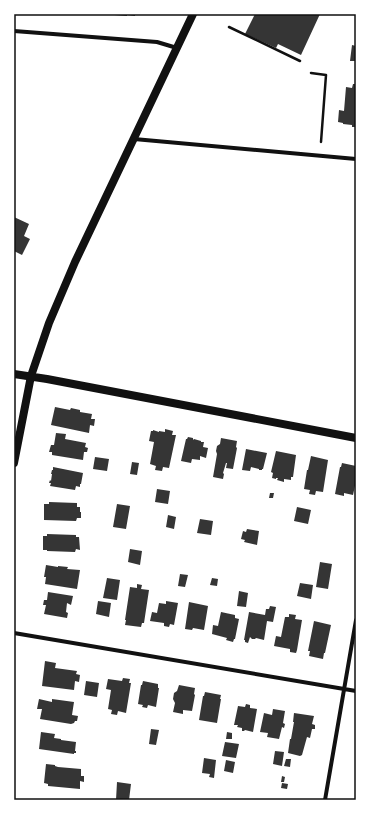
<svg xmlns="http://www.w3.org/2000/svg" width="370" height="814" viewBox="0 0 370 814" font-family="'Playfair Display',serif">
  <style>
    .building { fill: #353535 }
    .lines { fill: none; stroke-linecap: round; stroke-linejoin: round }
    .path { stroke: #111; stroke-width: 2.5 }
    .minor { stroke: #111; stroke-width: 4 }
    .secondary { stroke: #111; stroke-width: 8 }
    .neatline { fill: none; stroke: #111; stroke-width: 1.5 }
  </style>
  <rect width="100%" height="100%" fill="#fff"/>
  <path class="building" d="M114 14H135V16L127 15V16L114 15Z
    M255 14H320L301 55 278 44 276 48 245 34Z
    M352 45 356 46V61H350Z
    M353 84H356V127H352V125L343 124V123L338 122 339 110 344 111 346 87 352 88Z
    M14 217 29 224 24 236 30 239 22 255 14 251Z
    M55 407 70 410 71 408 80 410V412L92 414 91 419H95L94 426 90 425 89 433 51 425Z
    M165 429 173 431 172 435H176L169 468 163 467 162 471 155 470 156 466 150 464 154 442 149 441 151 431H153V430L159 432V431L165 432Z
    M56 433 66 434 65 439 86 443 85 447 88 448 87 452H84L83 460 52 455V452H49L51 445H54Z
    M188 437 193 438V440L194 439 201 441V442H204L203 447 208 448 206 458 200 456V460L192 459 191 463 181 461 186 439H187Z
    M221 438 237 441 236 447 237 448 233 469 226 468 227 463H226L223 473 224 474 223 479 213 477 217 454 216 451 217 446 220 444Z
    M246 449 267 453 263 469H262V470H259V469L251 467 250 471 242 470Z
    M276 451 296 455 293 477H291V480L284 479V482L277 480 278 478H276V479L272 478 273 473 271 472Z
    M311 456 328 460 323 492 316 491 315 495 309 494 310 490 304 489 307 470H308Z
    M95 457 109 459 107 471 93 469Z
    M132 462 139 463 137 475 130 474Z
    M342 463 356 466V481L353 495 344 493V496L335 494 340 467H341Z
    M53 467 83 473 81 484H80V487L76 486 75 490 50 486 51 483H49L50 480 51 481 52 474H51L52 470H53Z
    M157 489 170 491 168 504 155 502Z
    M270 493H274L273 498H269Z
    M49 502 77 503V507H80V512H81V518H77L76 521 44 520V504H49Z
    M117 504 130 506 126 529 113 527Z
    M297 507 311 510 308 524 294 521Z
    M168 515 176 517 174 529 166 527Z
    M200 519 213 521 211 535 197 533Z
    M247 529 259 531 257 545 244 542 245 540 241 539 243 531 246 532Z
    M47 534 76 535V537H79L80 550 76 549 75 552 47 551V550H43V536H47Z
    M130 549 142 551 140 565 128 562Z
    M320 562 332 564 328 589 316 587Z
    M46 565 58 567V566L68 567 67 569 80 570 77 589 45 584 46 577H44Z
    M180 574 188 575 185 587 178 586Z
    M107 578 120 580 117 600 103 598Z
    M212 578 218 579 217 586 210 585Z
    M300 583 313 585 311 599 297 596Z
    M137 584 142 585 141 589 149 590 144 623H142L141 627 125 625 126 620H125L130 587 137 588Z
    M239 591 248 593 246 607 237 606Z
    M48 592 73 596 71 605 67 603 66 612 68 613 67 618 44 614 46 605H43L44 600H47Z
    M98 601 111 603 109 617 96 614Z
    M166 601 178 603 174 625 170 624 169 627 164 626V623L150 621 152 612 157 613 159 603 166 604Z
    M189 602 208 606 204 630 193 628 192 630 185 629Z
    M270 606 276 607 273 622 267 621 264 640 256 638 255 639H252L250 637 248 643 245 642V640H244L249 612 265 615 266 609H269Z
    M221 612 235 615V618L239 619 235 639H234L233 642 226 640 227 638 212 634 213 625 218 626Z
    M289 614 296 615 295 619 302 620 297 650 296 653 290 652V649L274 646 276 636 281 637 285 617H289Z
    M314 621 331 625 325 653H324L323 659 309 656 310 651H308Z
    M45 661 56 663 55 668 77 671 76 674 80 675 79 682 75 681 74 690 42 686Z
    M123 678 130 679 129 683H131L126 713 118 711 117 715 111 714 112 710 108 709 111 690 106 689 108 679 122 681Z
    M86 681 99 683 97 697 84 695Z
    M143 681 158 684V688H159L156 707 148 705 147 708 142 707 143 705 138 704 141 685H142Z
    M179 685 195 688 194 694 195 695 192 711 183 710V714L173 712 175 703 173 699 174 693 177 691Z
    M205 692 221 695 220 699H221L217 723 199 720 203 696H204Z
    M39 699 52 702V699L74 702 72 715 78 716 77 721H75L74 723 71 724 40 719 42 709H37Z
    M246 704 250 705V708L257 709 253 732 245 730 244 731H242V728L237 727 238 725H234L238 706 245 707Z
    M273 709 285 711 283 723 285 724 284 728 282 727 279 739 267 737 268 733 260 732 264 713 272 715Z
    M294 713 314 716 312 724 315 725V729H312L310 738 307 737 302 755 300 756 288 753 290 739H291L294 722H293Z
    M151 729 159 730 156 745 149 744Z
    M41 732 55 734 54 738 61 739V740L76 742 75 751H76V753H74V754L39 749Z
    M227 732 232 733V739H226Z
    M225 742 239 744 236 758 222 756Z
    M275 751 284 752 282 766 273 764Z
    M204 758 216 760 214 778 209 777 210 774 202 773Z
    M286 759H291L290 767 284 766Z
    M226 760 235 762 233 773 224 771Z
    M46 764 55 765V766L58 767 81 769V776H84V782L80 781V789L48 786V784L44 783Z
    M282 776 285 777 284 782H281Z
    M117 782 131 784 129 800H116Z
    M282 783 288 784 287 789 281 788Z"/>
  <g class="lines">
    <path class="path" d="M229 27 300 61
      M311 73 326 75 321 142"/>
    <path class="minor" d="M14 31 157 42 177 48
      M134 139 356 159
      M14 633 356 691
      M325 800 356 620"/>
    <path class="secondary" d="M14 374 47 379 356 438
      M14 463 31 376 49 323 75 262 193 14"/>
  </g>
  <rect width="370" height="814" fill="none" stroke="#ffffff" stroke-width="30"/>
  <rect x="15" y="15" width="340" height="784" class="neatline"/>
</svg>
